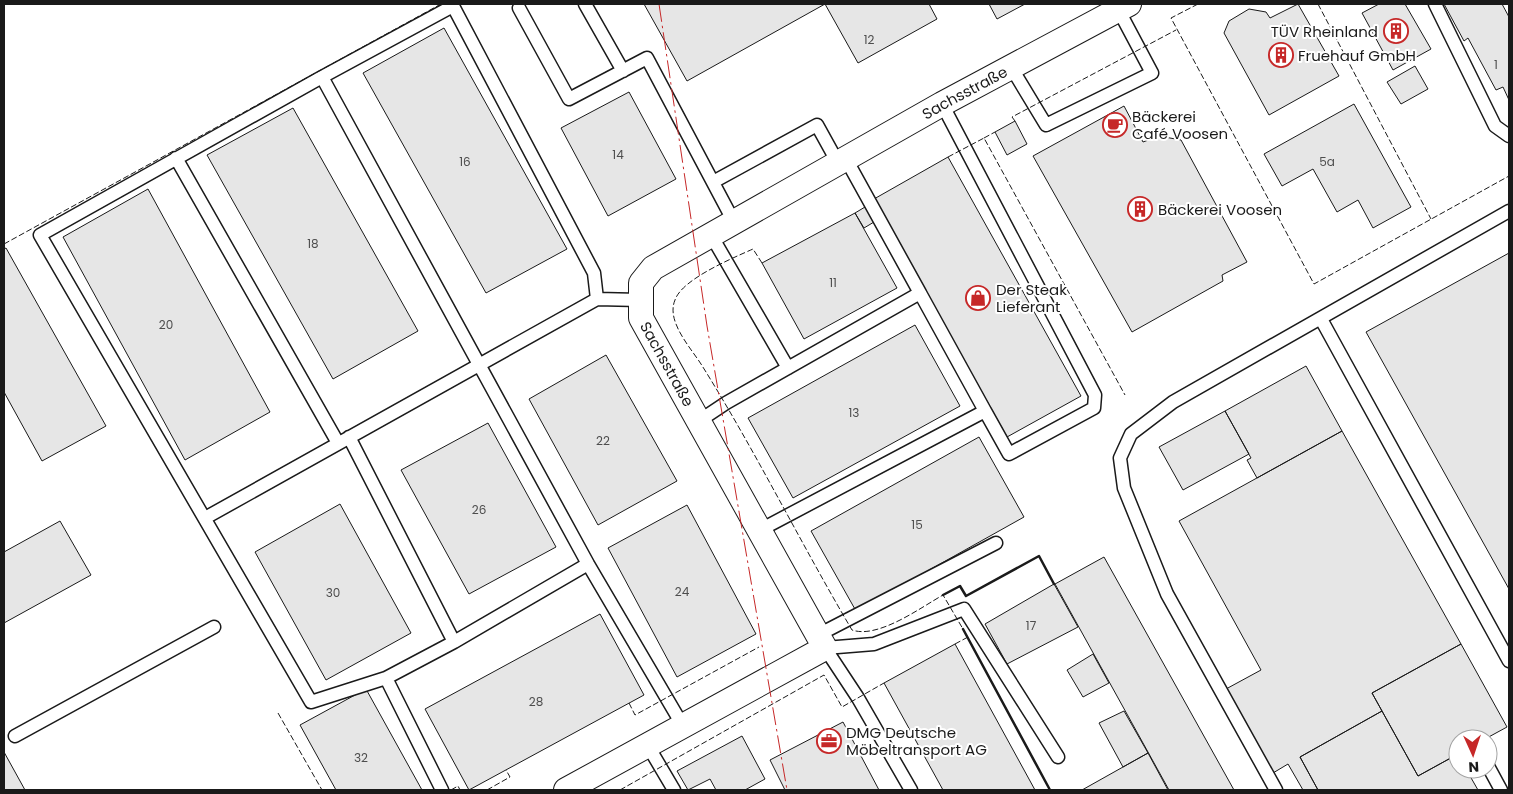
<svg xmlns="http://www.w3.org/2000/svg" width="1513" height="794" viewBox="0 0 1513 794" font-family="Poppins,sans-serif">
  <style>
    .building { fill: #e6e6e6; stroke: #1a1a1a }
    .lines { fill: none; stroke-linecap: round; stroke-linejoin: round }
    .lane-casing { stroke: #1a1a1a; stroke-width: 15 }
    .street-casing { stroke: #1a1a1a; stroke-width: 26 }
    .lane { stroke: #fff; stroke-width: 12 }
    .street { stroke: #fff; stroke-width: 24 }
    .fence { stroke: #1a1a1a; stroke-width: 1; stroke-dasharray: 6 2.5; stroke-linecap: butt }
    .wall { stroke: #1a1a1a; stroke-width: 2.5 }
    .power { stroke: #c62828; stroke-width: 1; stroke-dasharray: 18 4 2.5 4; stroke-linecap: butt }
    .labels { text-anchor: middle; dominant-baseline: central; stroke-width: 4; stroke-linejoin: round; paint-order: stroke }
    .number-label { font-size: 12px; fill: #4d4d4d }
    .poi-label { font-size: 15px; fill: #1a1a1a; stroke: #fff; text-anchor: start }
    .street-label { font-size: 15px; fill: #1a1a1a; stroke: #fff }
  </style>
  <rect width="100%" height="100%" fill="#fff"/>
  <path class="building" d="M644 4H929L937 19 858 63 825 4 687 81Z
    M989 4H1025L997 19Z
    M1298 4 1339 76 1269 115 1224 33 1229 21 1249 9 1266 12 1270 18Z
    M1379 4H1405L1431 49 1393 70 1362 13Z
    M1444 4H1502L1509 17V100L1503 87 1496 90 1468 38 1464 41Z
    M444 28 567 249 486 293 363 73Z
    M1415 66 1428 89 1401 104 1387 82Z
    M629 92 676 179 608 216 561 128Z
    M1354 104 1411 207 1373 228 1358 200 1337 212 1313 169 1282 186 1264 154Z
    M1124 106 1143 142 1159 136 1181 140 1247 262 1222 275 1223 281 1132 332 1033 156Z
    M293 108 418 331 333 379 207 155Z
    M1015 121 1027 144 1007 155 995 132Z
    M948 157 1081 396 1007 437 874 199Z
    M148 189 270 412 185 460 63 237Z
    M865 207 874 222 864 228 855 213Z
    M855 213 897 288 804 339 762 263Z
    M6 248 106 426 42 461 4 392V249Z
    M1509 253V589L1366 332Z
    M915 325 960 406 793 498 748 418Z
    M606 355 677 481 598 525 529 399Z
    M1306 366 1342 431 1257 478 1247 460 1251 458 1225 411Z
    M1225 411 1249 454 1183 490 1159 447Z
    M488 423 556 547 469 594 401 470Z
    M1342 431 1461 644 1372 693 1382 711 1300 757 1318 790H1303L1288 764 1273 773 1226 689 1261 670 1179 521Z
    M979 437 1024 517 856 611 811 531Z
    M340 504 411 633 326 680 255 552Z
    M687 505 756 634 677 677 608 548Z
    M60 521 91 575 4 623V552Z
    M1104 557 1234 790H1169L1055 584Z
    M1054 584 1078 627 1007 664 985 624Z
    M600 614 644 695 469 790 425 709Z
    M955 644 1035 790H943L884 683Z
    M1461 644 1507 727 1485 739H1458V754L1418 776 1372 693Z
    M1093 654 1109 683 1083 697 1067 670Z
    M366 689 422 790H336L300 725Z
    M1124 711 1148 753 1123 767 1099 723Z
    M1382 711 1418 776 1458 754V769H1466L1478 790H1318L1300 757Z
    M843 722 879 790H785L770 760Z
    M742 736 765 779 745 790H716L710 779 688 790 677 771Z
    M4 752 25 790H4Z
    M1148 753 1168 790H1082L1123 767Z"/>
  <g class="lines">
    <defs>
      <path id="lane" d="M585 4 623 71
        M1435 4 1495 126 1509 136
        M519 8 569 99 647 58 734 222
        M1011 67 1046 125 1152 73 1118 9
        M322 77 453 6 594 273 597 299
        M942 104 1095 395 1094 408 1009 454 985 411
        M176 158 338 443
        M846 159 920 293
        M713 182 817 125 838 163
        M711 235 788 368
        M1321 319 1509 661
        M699 421 726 403 920 293 985 411 760 530
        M349 437 454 642
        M205 518 597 299 640 300
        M818 635 996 543
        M386 678 311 702 40 235 322 77 588 564 683 726
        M15 736 214 627
        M648 746 674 790
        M1488 766 1501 790
        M442 790 386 678 454 642 588 564
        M911 790 858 698 825 648 874 644 964 609 1058 757
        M1276 790 1167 594 1124 488 1120 458 1131 434 1173 402 1509 211"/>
      <g id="street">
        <path id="s1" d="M566 790 825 648 641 318V283L653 268 942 104 1129 4"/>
      </g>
    </defs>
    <use href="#lane" class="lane-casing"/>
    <use href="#street" class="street-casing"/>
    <use href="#lane" class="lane"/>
    <use href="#street" class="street"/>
    <path class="fence" d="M1198 4 1171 18 1314 284 1509 176
      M1318 4 1431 219
      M1015 121 1012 117 1176 30
      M984 138 995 132
      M948 157 984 138 1125 395
      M4 244 441 4
      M762 263 753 249C733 258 682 279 675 300 666 321 690 347 701 364 755 450 800 542 852 630 878 639 920 608 943 595L963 629
      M955 644 968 637
      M629 703 635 715 759 647
      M278 713 322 790
      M451 790 458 786 460 790
      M487 790 510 777 506 770
      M620 790 824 675 842 707 884 683"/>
    <path class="wall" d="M943 595 960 586 966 596 1039 556 1054 584
      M963 629 1050 790"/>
    <path class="power" d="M659 4 707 326 787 790"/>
  </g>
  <defs>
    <symbol id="building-ring" viewBox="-11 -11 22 22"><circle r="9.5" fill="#fff" stroke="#c62828" stroke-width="1.5"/><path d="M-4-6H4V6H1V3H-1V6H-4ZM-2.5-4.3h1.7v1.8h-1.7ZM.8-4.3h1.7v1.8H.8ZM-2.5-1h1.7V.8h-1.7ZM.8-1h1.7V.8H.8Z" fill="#c62828"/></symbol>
    <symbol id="cafe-ring" viewBox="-11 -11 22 22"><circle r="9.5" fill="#fff" stroke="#c62828" stroke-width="1.5"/><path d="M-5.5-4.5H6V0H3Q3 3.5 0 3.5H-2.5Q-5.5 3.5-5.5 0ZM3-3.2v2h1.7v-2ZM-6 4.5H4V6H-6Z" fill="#c62828"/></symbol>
    <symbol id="shop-ring" viewBox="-11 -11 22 22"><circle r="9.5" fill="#fff" stroke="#c62828" stroke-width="1.5"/><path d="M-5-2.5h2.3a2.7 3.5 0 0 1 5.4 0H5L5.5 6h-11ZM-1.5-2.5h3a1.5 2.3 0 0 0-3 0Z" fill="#c62828"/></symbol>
    <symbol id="office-ring" viewBox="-11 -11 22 22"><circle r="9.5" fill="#fff" stroke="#c62828" stroke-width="1.5"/><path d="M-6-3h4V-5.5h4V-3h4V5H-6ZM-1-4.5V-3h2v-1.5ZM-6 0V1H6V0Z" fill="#c62828"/></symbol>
  </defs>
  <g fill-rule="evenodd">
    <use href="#building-ring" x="1382" y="17" width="28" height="28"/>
    <use href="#building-ring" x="1267" y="41" width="28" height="28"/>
    <use href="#cafe-ring" x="1101" y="111" width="28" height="28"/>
    <use href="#building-ring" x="1126" y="195" width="28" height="28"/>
    <use href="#shop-ring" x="964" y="284" width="28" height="28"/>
    <use href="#office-ring" x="815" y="727" width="28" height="28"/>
  </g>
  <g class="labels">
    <g class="number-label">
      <text x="869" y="39">12</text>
      <text x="1496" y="64">1</text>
      <text x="618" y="154">14</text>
      <text x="465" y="161">16</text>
      <text x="1327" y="161">5a</text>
      <text x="313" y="243">18</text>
      <text x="833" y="282">11</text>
      <text x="166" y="324">20</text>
      <text x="854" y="412">13</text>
      <text x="603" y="440">22</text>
      <text x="479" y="509">26</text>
      <text x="917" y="524">15</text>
      <text x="682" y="591">24</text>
      <text x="333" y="592">30</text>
      <text x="1031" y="625">17</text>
      <text x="536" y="701">28</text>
      <text x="361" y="757">32</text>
    </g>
    <g class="poi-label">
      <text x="1378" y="31" text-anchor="end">TÜV Rheinland</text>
      <text x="1298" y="55">Fruehauf GmbH</text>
      <text x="1132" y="116">Bäckerei<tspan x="1132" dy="17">Café Voosen</tspan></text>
      <text x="1158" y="209">Bäckerei Voosen</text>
      <text x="996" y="289">Der Steak<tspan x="996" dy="17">Lieferant</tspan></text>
      <text x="846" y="732">DMG Deutsche<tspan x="846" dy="17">Möbeltransport AG</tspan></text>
    </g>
    <g class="street-label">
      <text stroke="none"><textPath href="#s1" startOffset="1085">Sachsstraße</textPath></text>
      <text transform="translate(667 364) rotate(61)">Sachsstraße</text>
    </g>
  </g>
  <rect width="1513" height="794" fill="none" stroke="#1a1a1a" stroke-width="10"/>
  <g transform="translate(1473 754) rotate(177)"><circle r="24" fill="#ffffff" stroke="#a3a3a3"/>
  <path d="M0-4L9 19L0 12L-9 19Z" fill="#c62828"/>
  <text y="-8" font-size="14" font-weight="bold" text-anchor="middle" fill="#1a1a1a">N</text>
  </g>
</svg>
